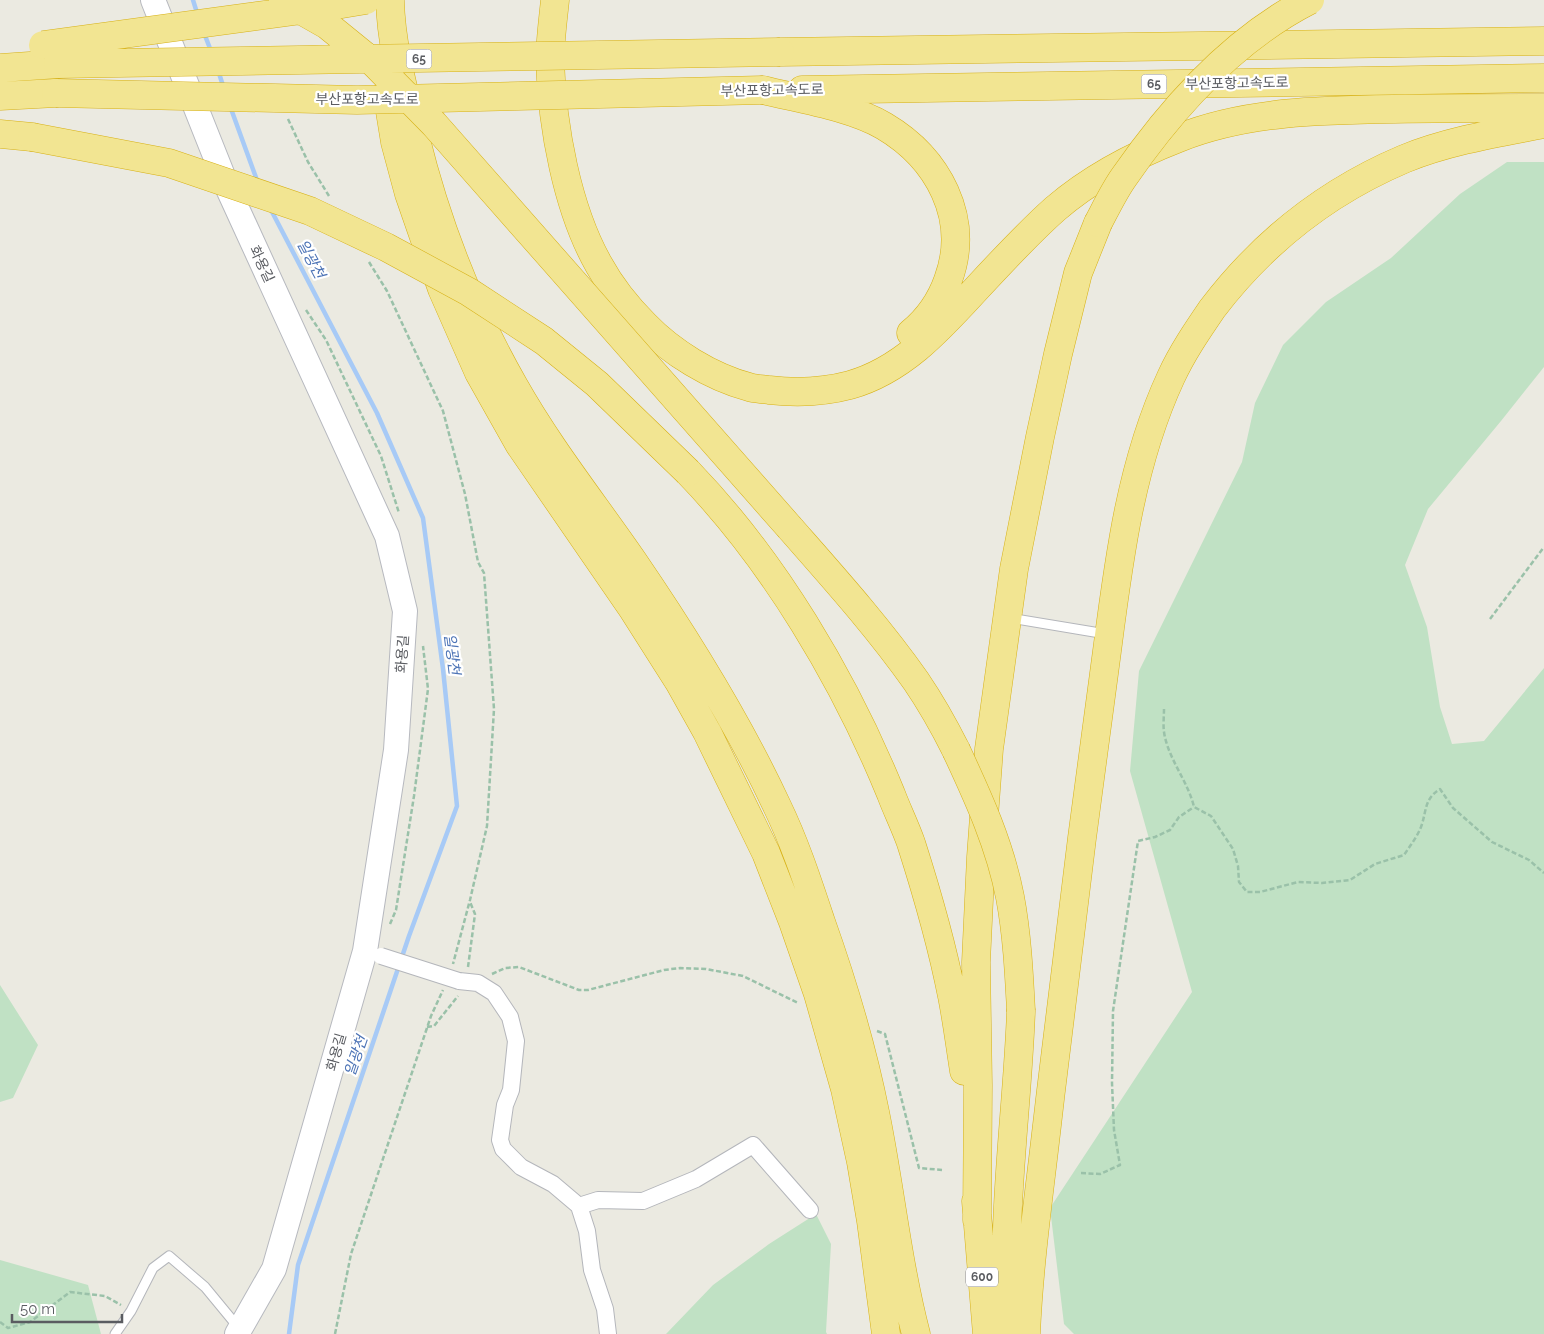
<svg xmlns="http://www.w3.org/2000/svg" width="1544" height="1334" viewBox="0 0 1544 1334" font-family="Raleway,'Noto Sans KR',sans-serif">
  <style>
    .green { fill: #c0e1c4 }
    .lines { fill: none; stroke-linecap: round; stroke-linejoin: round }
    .stream { stroke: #a7caf6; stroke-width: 4.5 }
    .service-casing { stroke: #b4b6bb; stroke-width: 11 }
    .minor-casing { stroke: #b4b6bb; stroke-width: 18 }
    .secondary-casing { stroke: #b7b9bf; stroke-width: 26 }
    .motorway-casing { stroke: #d7b116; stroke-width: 29 }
    .path { stroke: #9ac1a9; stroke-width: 2.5; stroke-dasharray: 5 2.5; stroke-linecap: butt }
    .service { stroke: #fff; stroke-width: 9 }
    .minor { stroke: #fff; stroke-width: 16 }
    .secondary { stroke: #fff; stroke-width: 24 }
    .motorway { stroke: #f2e592; stroke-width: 28 }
    .minor-bridge-casing { stroke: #b4b6bb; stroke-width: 18; stroke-linecap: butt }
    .motorway-bridge-casing { stroke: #d7b116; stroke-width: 29; stroke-linecap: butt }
    .minor-bridge { stroke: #fff; stroke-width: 16 }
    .motorway-bridge { stroke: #f2e592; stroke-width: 28 }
    .labels { text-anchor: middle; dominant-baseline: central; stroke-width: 4.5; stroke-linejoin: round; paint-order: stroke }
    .shield { fill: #fff; stroke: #8c8d90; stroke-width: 1 }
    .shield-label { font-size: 12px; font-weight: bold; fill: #5a5c61 }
    .street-label { font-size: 14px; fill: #5a5c61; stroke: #fff }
    .water-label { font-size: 15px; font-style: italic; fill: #4d74b6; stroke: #fff }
  </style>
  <rect width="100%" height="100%" fill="#ebeae1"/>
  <path class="green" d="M1507 162H1544V367L1501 421 1428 509 1405 565 1427 627 1440 707 1452 744 1484 741 1544 668V1334H1074L1064 1324 1050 1208 1192 992 1130 771 1139 671 1242 462 1255 403 1283 345 1326 302 1391 258 1460 194Z
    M0 985 38 1045 13 1098 0 1102Z
    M816 1214 831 1244 826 1332 827 1334H666L713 1285 769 1244Z
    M0 1260 88 1285 101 1334H0Z"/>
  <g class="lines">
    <path class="stream" d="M193 0 198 16
      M204 33 211 51
      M218 70 224 89
      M230 106 258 183
      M270 208 377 413 423 518 443 669 457 806 409 936 298 1265 289 1334"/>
    <defs>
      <path id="service" d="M1010 618 1106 634
        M115 1334 131 1311 153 1268 169 1256 205 1287 238 1327"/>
      <path id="minor" d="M459 981 478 983 494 993 510 1017 516 1041 511 1090 505 1105 500 1140 503 1149 521 1167 553 1184 579 1206 598 1200 643 1201 696 1179 753 1145 810 1210
        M579 1206 587 1231 592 1270 605 1309 608 1334"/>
      <path id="secondary" d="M153 0 229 191 387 536 405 611 396 750 365 951 274 1269 237 1334"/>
      <path id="motorway" d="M390 0C391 46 404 91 415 136 436 222 470 309 514 386 549 448 593 503 633 561 687 640 737 720 777 806 795 843 808 883 821 922 843 984 862 1047 875 1112 890 1185 897 1261 916 1334
        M555 0C553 20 550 41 550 61 552 126 567 209 599 265 611 287 627 307 645 325 671 352 711 377 749 387 755 389 762 389 769 390 796 393 824 392 850 385 904 370 942 326 978 287 1003 260 1028 233 1055 209 1091 178 1135 155 1179 138 1246 111 1323 110 1394 109 1444 108 1494 108 1544 108
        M780 52 1544 41
        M0 68 58 64
        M763 90C800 99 852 107 884 126 938 158 971 218 948 280 941 300 928 319 911 333
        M802 90 1544 78
        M387 93 395 142 409 194 442 289 479 373 519 444 632 608 679 682 707 732 766 853 793 922 818 994 845 1089 861 1162 871 1221 886 1334
        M0 96 56 93
        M0 134 32 137
        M688 472C774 561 844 679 891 794 897 810 905 826 911 843 927 893 942 945 952 996 957 1021 960 1046 964 1071
        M790 528C833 577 878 627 916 681 931 703 944 726 956 750
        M976 1201 987 1334
        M977 1220 978 1085 976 962 981 857 989 749 1014 569 1040 437 1058 354 1078 273 1098 223
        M1010 1334C999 1227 1017 1119 1021 1011
        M1026 1334C1029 1264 1039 1195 1047 1125 1058 1029 1070 933 1082 838 1091 775 1099 713 1107 651 1119 558 1131 463 1171 377 1182 353 1197 331 1212 309 1263 242 1326 192 1404 159 1448 141 1497 133 1544 124"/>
    </defs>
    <use href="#service" class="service-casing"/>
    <use href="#minor" class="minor-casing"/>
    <use href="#secondary" class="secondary-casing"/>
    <use href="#motorway" class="motorway-casing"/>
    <path class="path" d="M288 119 308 162 329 196
      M369 262 387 291 443 411 465 494 478 562 484 573 494 709 487 826 470 900 453 964
      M306 310 326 340 381 456 399 513
      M1490 619 1544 547
      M1164 709C1164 716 1163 725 1164 732 1168 759 1188 781 1194 807L1211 816 1233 849 1238 866 1239 882 1247 892H1260L1298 882 1322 883 1350 880 1375 864 1404 855C1410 846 1417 837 1421 827 1427 810 1424 799 1440 789L1453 808 1492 842 1529 860 1544 873
      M390 924 396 910 414 796 428 689 423 646
      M468 967 475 914 470 902
      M492 974 505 968 519 967 579 990H588L664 970 680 968 706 969 743 976 798 1003
      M427 1027 434 1026 458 996
      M877 1031 885 1034 919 1168 942 1170
      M1081 1173 1100 1174 1120 1165 1114 1130 1112 1083 1113 1011 1138 841 1155 837 1170 830 1179 817 1194 807
      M0 1322 8 1328 30 1322 70 1292 105 1296 121 1305
      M335 1334 351 1254 431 1016 443 990"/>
    <use href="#service" class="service"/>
    <use href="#minor" class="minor"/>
    <use href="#secondary" class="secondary"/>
    <use href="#motorway" class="motorway"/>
    <defs>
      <path id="minor-bridge" d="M381 956 459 981"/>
      <path id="motorway-bridge" d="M283 0 327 25 375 64 434 124 790 528
        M43 45 324 7 366 0
        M58 64 780 52
        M56 93 357 100 763 90
        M32 137 169 163 310 211 386 247 469 292 544 341 597 384 688 472
        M1098 223C1106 208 1114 191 1124 177 1173 106 1233 39 1310 0
        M956 750C978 797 1000 845 1010 897 1017 934 1019 973 1021 1011"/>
    </defs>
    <use href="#minor-bridge" class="minor-bridge-casing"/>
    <use href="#motorway-bridge" class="motorway-bridge-casing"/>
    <use href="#minor-bridge" class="minor-bridge"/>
    <use href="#motorway-bridge" class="motorway-bridge"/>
  </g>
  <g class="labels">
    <g class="shield">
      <rect x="406.5" y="49.5" width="25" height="19" rx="4"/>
      <rect x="1141.5" y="74.5" width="25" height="19" rx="4"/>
      <rect x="966" y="1267.5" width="32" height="19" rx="4"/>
    </g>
    <g class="shield-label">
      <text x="419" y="59">65</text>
      <text x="1154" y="84">65</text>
      <text x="982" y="1277">600</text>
    </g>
    <g class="street-label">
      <text transform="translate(1237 83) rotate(-1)">부산포항고속도로</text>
      <text transform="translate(772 90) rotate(-1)">부산포항고속도로</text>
      <text x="367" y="99">부산포항고속도로</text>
      <text transform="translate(262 264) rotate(65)">화용길</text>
      <text transform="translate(402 654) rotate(-86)">화용길</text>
      <text transform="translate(336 1052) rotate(-74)">화용길</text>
    </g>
    <g class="water-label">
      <text transform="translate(311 259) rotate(62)">일광천</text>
      <text transform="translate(452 654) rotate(83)">일광천</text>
      <text transform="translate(356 1056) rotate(-71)">일광천</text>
    </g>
  </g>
  <path d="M12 1314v8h110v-8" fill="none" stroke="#5a5c61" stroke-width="2.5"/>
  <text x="20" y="1314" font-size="15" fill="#5a5c61" stroke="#ffffff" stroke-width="4" paint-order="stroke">50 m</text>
</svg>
